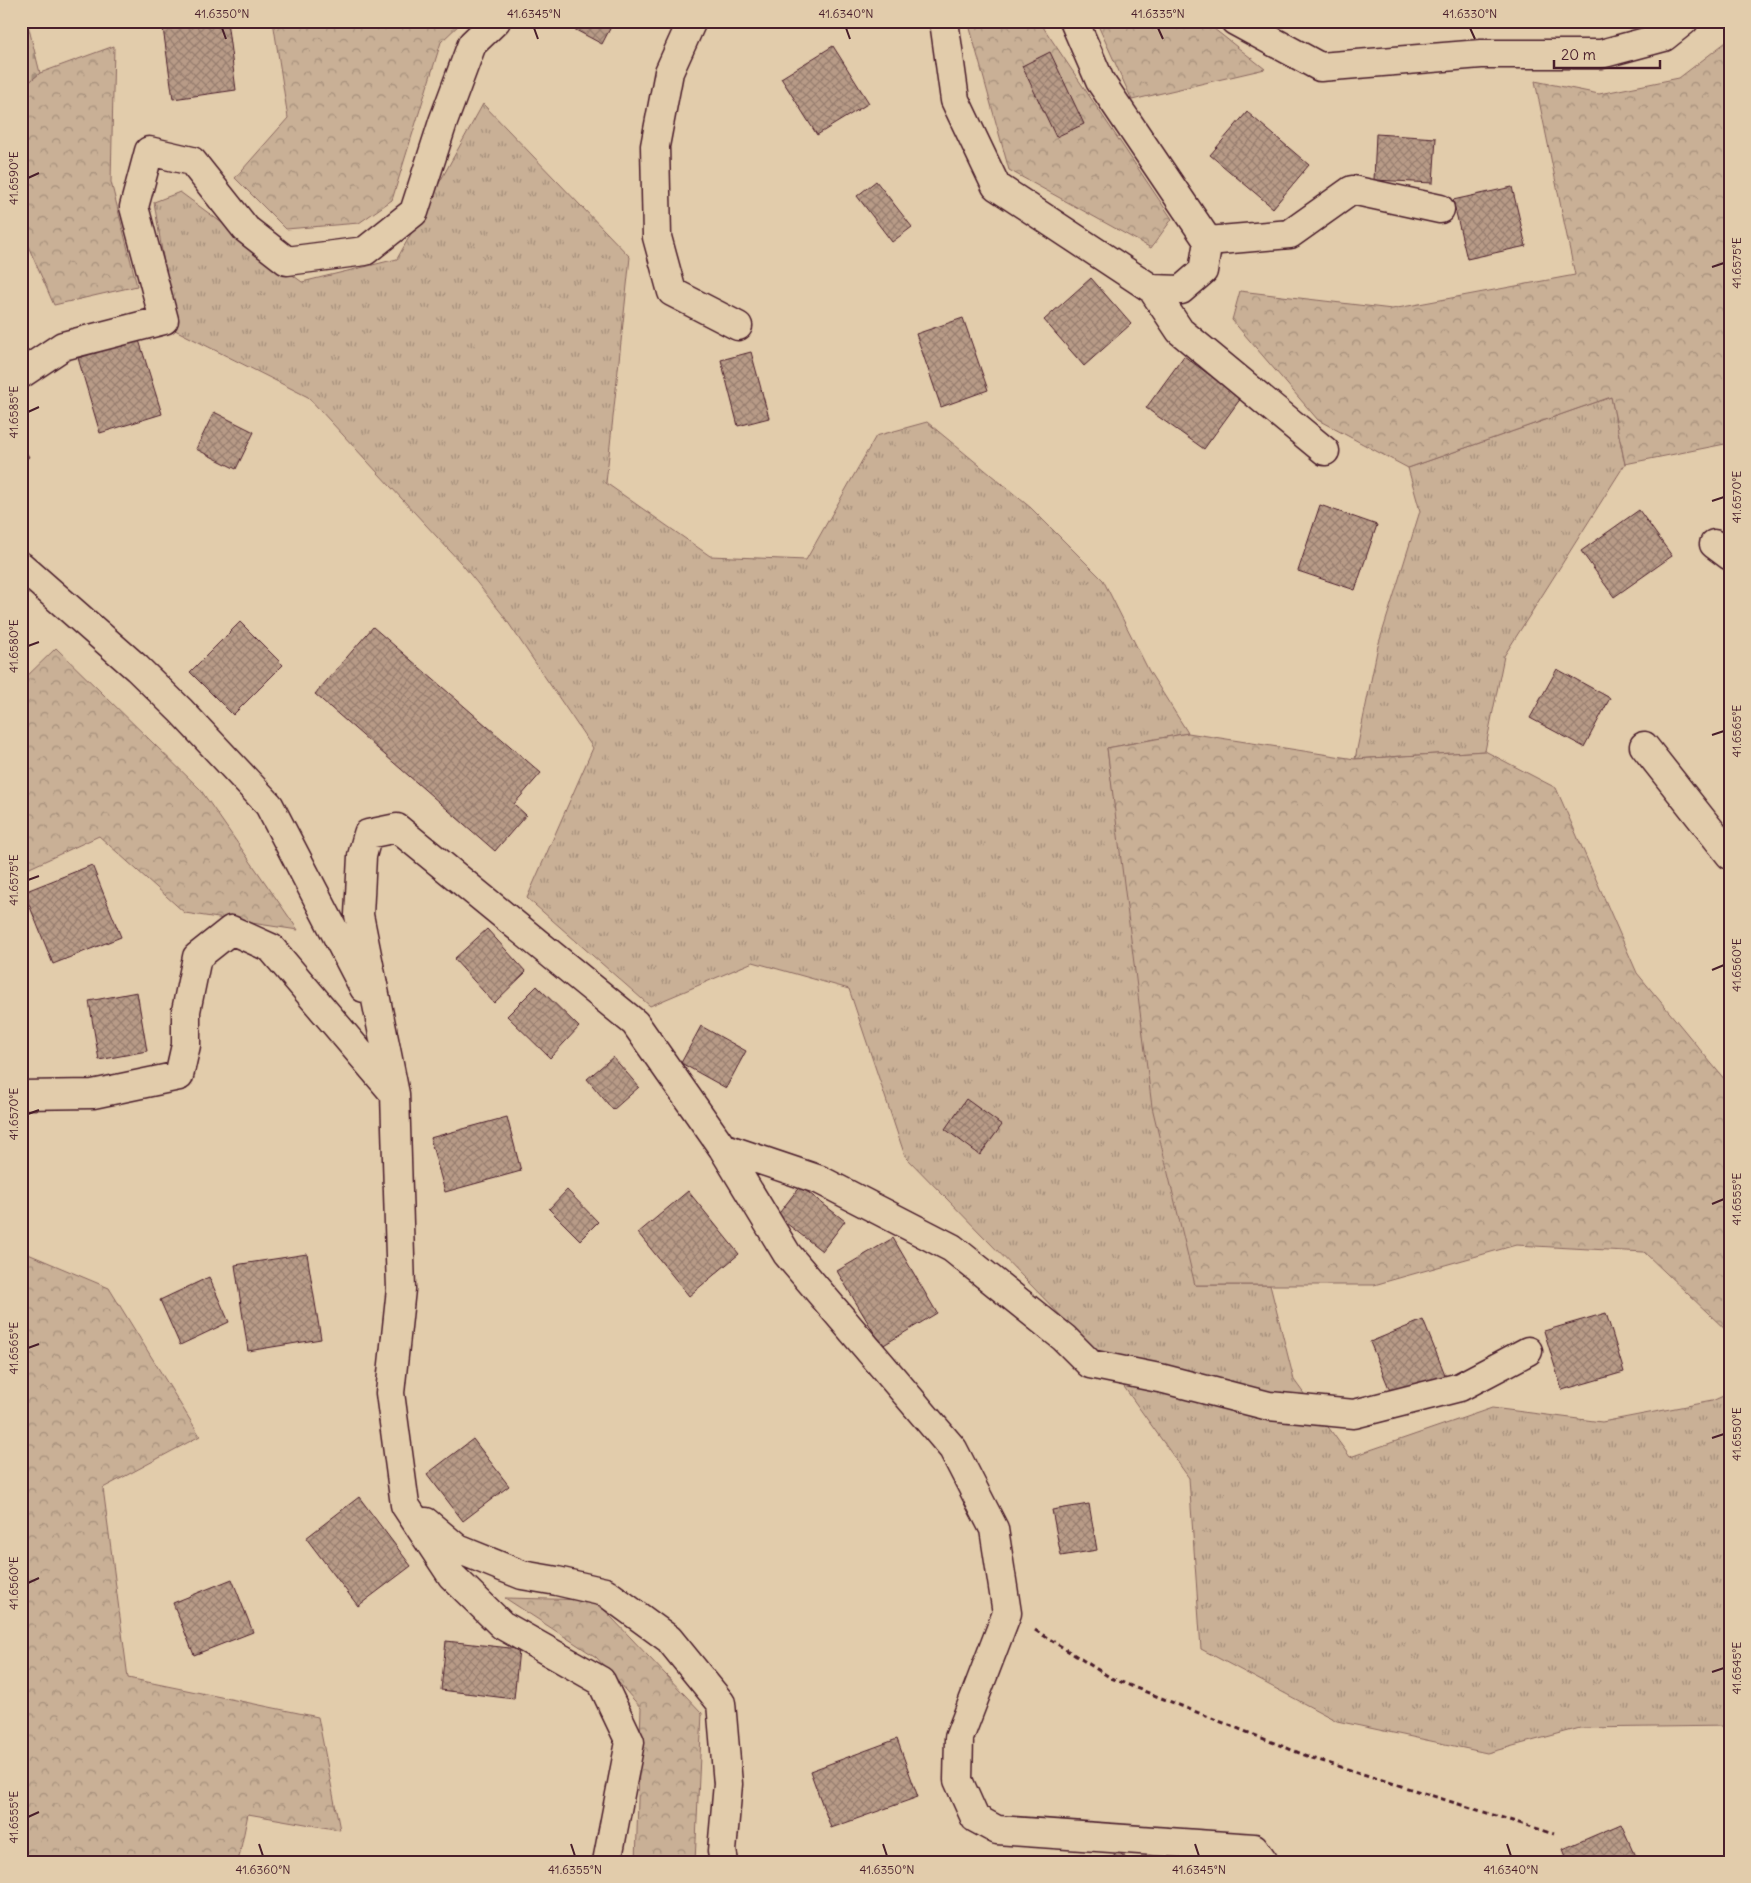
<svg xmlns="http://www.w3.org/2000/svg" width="1751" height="1883" viewBox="0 0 1751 1883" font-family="Delius,sans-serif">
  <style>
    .grass { fill: url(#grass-tufts); stroke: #8a6860 }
    .forest { fill: url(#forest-crowns); stroke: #8a6860 }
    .cemetery { fill: url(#cemetery-stones); stroke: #8a6860 }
    .building { fill: url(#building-cross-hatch); stroke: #4a1f2b }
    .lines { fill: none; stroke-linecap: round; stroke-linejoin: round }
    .minor-casing { stroke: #4a1f2b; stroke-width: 31 }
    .path { stroke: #4a1f2b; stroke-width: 3; stroke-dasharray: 5 4; stroke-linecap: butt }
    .minor { stroke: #e2ccab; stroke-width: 28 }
    .ticks { fill: none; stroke: #4a1f2b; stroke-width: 2 }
    .neatline { fill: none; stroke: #4a1f2b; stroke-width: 2 }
    .ticks-label { font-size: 12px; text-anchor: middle; fill: #4a1f2b }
  </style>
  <defs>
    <pattern id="grass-tufts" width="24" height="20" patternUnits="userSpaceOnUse" patternTransform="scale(1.25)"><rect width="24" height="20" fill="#c9b096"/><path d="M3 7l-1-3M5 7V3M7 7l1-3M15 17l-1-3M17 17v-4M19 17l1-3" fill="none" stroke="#a58f7b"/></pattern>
    <pattern id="forest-crowns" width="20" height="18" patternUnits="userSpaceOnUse" patternTransform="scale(1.25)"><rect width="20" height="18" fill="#c9b096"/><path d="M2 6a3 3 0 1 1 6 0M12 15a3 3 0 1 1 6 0" fill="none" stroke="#a58f7b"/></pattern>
    <pattern id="cemetery-stones" width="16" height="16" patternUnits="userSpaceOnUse" patternTransform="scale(1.25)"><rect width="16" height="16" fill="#c9b096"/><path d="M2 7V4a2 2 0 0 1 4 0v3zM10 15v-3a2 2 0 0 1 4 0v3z" fill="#a58f7b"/></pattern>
    <pattern id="building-cross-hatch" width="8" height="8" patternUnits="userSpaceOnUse" patternTransform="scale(1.25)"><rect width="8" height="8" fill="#b89b87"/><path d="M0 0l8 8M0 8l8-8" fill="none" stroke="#987e6f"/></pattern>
  </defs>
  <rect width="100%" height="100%" fill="#e2ccab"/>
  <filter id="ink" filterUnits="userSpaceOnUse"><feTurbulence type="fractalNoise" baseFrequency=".02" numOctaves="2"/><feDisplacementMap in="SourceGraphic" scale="10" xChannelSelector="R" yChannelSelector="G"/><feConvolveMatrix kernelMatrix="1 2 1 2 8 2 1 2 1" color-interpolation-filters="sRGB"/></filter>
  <g filter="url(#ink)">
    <path class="grass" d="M483 104 630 257 606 483 710 556 806 560 876 436 927 422 1031 508 1103 580 1149 671 1188 733 1107 748 1127 899 1195 1285H1270L1294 1380 1350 1457 1492 1408 1602 1422 1712 1401 1730 1393V1726L1580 1728 1487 1753 1337 1721 1201 1649 1189 1478 1107 1363 905 1156 849 989 753 962 650 1006 527 898 593 748 503 615 461 563 308 397 175 330 154 202 180 192 302 282 397 259Z
      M1611 397 1625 464 1504 656 1485 751 1355 759 1378 646 1420 511 1408 468Z"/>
    <path class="forest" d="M273 21H463L441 42 392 200 359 223 286 229 235 178 288 118Z
      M968 21H1039L1172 219 1151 248 1009 170Z
      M1096 21H1204L1265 69 1132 100Z
      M1730 39V443L1625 464 1611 397 1408 468 1318 420 1232 320 1240 291 1392 309 1575 275 1535 81 1599 94 1679 78Z
      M114 46 111 182 137 286 54 305 21 230V89L40 73Z
      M56 648 200 789 298 930 185 913 99 836 21 872V682Z
      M1188 733 1355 759 1485 751 1556 788 1637 973 1730 1086V1334L1644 1252 1516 1245 1374 1285H1195L1152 1107 1107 748Z
      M21 1251 109 1288 200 1436 103 1488 128 1678 318 1717 340 1830 248 1814 238 1862H21Z
      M505 1598 595 1600 702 1713 695 1862H636L641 1708 596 1657Z"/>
    <path class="cemetery" d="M21 21H27L40 73 21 89Z"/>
    <path class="building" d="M216 21H227L236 90 173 99 163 28Z
      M559 21H614L602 44Z
      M833 46 869 103 817 135 781 78Z
      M1050 52 1084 124 1056 137 1022 66Z
      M1247 112 1309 165 1273 208 1210 155Z
      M1376 134 1436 138 1433 183 1374 180Z
      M876 181 912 227 892 242 857 196Z
      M1512 187 1526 246 1467 259 1453 200Z
      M1091 278 1131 324 1084 366 1044 320Z
      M963 318 988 390 941 407 916 334Z
      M139 340 162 414 100 433 78 358Z
      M751 352 769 418 738 426 721 360Z
      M1184 356 1241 398 1204 449 1146 408Z
      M214 412 254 432 236 469 196 449Z
      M21 444 29 457 21 462Z
      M1320 505 1377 525 1355 590 1298 571Z
      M1639 510 1672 556 1614 597 1581 551Z
      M240 622 283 665 233 715 190 672Z
      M373 627 541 773 514 804 526 815 495 851 315 694Z
      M1557 669 1610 698 1584 747 1530 718Z
      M92 865 121 937 53 964 24 892Z
      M487 929 526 972 494 1003 454 959Z
      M537 986 579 1027 550 1058 507 1016Z
      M137 992 147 1051 99 1060 89 1001Z
      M701 1026 746 1051 726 1088 681 1063Z
      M613 1057 639 1087 613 1110 587 1079Z
      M966 1099 1002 1125 980 1155 945 1129Z
      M507 1117 521 1171 445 1192 430 1138Z
      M800 1186 845 1221 822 1251 777 1216Z
      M567 1190 598 1222 580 1240 549 1209Z
      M688 1191 739 1254 689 1296 638 1233Z
      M893 1238 937 1313 882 1346 837 1271Z
      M307 1254 321 1339 248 1351 235 1265Z
      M209 1277 229 1322 180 1345 160 1300Z
      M1606 1313 1624 1372 1562 1390 1544 1331Z
      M1423 1320 1446 1377 1393 1398 1370 1342Z
      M473 1439 509 1486 463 1521 427 1474Z
      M359 1497 411 1566 358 1606 306 1538Z
      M1089 1504 1097 1550 1061 1556 1052 1510Z
      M232 1579 253 1632 194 1655 173 1603Z
      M446 1641 519 1649 514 1699 441 1690Z
      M897 1739 918 1797 831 1828 810 1771Z
      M1621 1824 1638 1862H1568L1563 1849Z
      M1118 1851 1130 1862H1109Z"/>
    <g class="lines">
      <defs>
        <path id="minor" d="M692 21 669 72 655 146 657 237 672 292 738 326
          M944 21 955 100 996 186 1152 289 1180 331 1325 451
          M1074 21 1100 81 1208 241 1203 271 1181 290 1152 289
          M1235 21 1320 67 1481 54H1601L1664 37 1684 21
          M1208 241 1290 234 1352 190 1440 209
          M21 374 63 346 164 320 134 207 149 151 192 161 246 229 287 261 365 251 414 212 443 122 472 44 496 21
          M1714 544 1730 556
          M21 566 137 668 181 711 269 805 364 988
          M1644 746 1730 855
          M21 1095 93 1094 179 1076 186 1045V1011L197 957 231 930 271 948 392 1091
          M722 1147 820 1180 952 1248 1064 1338 1090 1364 1164 1379 1269 1406 1354 1414 1460 1387 1528 1351
          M426 1522 458 1549 522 1575 557 1581 605 1592 669 1639 721 1703 728 1784 722 1851 724 1862
          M607 1862 630 1742 601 1681 502 1625 452 1576 405 1505 390 1393 401 1289 395 1094 359 915 362 856 368 834 397 828 635 1023 722 1147 787 1254 953 1449 994 1529 1007 1613 959 1738 958 1780 975 1818 997 1830 1254 1848 1264 1862"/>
      </defs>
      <use href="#minor" class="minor-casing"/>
      <path class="path" d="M1035 1630 1111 1678 1312 1758 1554 1834"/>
      <use href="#minor" class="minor"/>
    </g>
  </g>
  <path class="ticks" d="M222 28 226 39M534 28 538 39M846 28 850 39M1158 28 1163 39M1470 28 1475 39M28 178 39 173M1712 267 1724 263M28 412 39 407M1712 501 1724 497M28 646 39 642M1712 735 1724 731M28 880 39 876M1712 970 1724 965M28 1114 39 1110M1712 1204 1724 1199M28 1348 39 1344M1712 1438 1724 1434M28 1583 39 1578M1712 1672 1724 1668M28 1817 39 1812M259 1844 263 1856M571 1844 575 1856M883 1844 887 1856M1195 1844 1199 1856M1507 1844 1511 1856"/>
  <rect width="1751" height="1883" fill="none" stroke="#e2ccab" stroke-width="55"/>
  <path d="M1554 60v8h106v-8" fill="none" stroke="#4a1f2b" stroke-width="2.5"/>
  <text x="1561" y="60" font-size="15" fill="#4a1f2b" stroke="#e2ccab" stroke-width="4" paint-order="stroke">20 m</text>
  <rect x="28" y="28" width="1696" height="1828" class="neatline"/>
  <g class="ticks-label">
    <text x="222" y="18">41.6350°N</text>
    <text x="534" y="18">41.6345°N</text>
    <text x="846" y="18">41.6340°N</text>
    <text x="1158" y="18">41.6335°N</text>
    <text x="1470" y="18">41.6330°N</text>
    <text transform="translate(14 178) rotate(-90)" y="4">41.6590°E</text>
    <text transform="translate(1737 263) rotate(-90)" y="4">41.6575°E</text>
    <text transform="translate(14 412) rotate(-90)" y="4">41.6585°E</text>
    <text transform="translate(1737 497) rotate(-90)" y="4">41.6570°E</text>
    <text transform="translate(14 646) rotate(-90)" y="4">41.6580°E</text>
    <text transform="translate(1737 731) rotate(-90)" y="4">41.6565°E</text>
    <text transform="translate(14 880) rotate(-90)" y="4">41.6575°E</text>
    <text transform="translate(1737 965) rotate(-90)" y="4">41.6560°E</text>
    <text transform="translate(14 1114) rotate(-90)" y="4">41.6570°E</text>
    <text transform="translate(1737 1199) rotate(-90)" y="4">41.6555°E</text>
    <text transform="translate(14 1348) rotate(-90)" y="4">41.6565°E</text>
    <text transform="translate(1737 1434) rotate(-90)" y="4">41.6550°E</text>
    <text transform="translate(14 1583) rotate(-90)" y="4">41.6560°E</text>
    <text transform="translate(1737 1668) rotate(-90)" y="4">41.6545°E</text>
    <text transform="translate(14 1817) rotate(-90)" y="4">41.6555°E</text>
    <text x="263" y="1874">41.6360°N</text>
    <text x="575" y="1874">41.6355°N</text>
    <text x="887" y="1874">41.6350°N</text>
    <text x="1199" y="1874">41.6345°N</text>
    <text x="1511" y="1874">41.6340°N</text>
  </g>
</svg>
